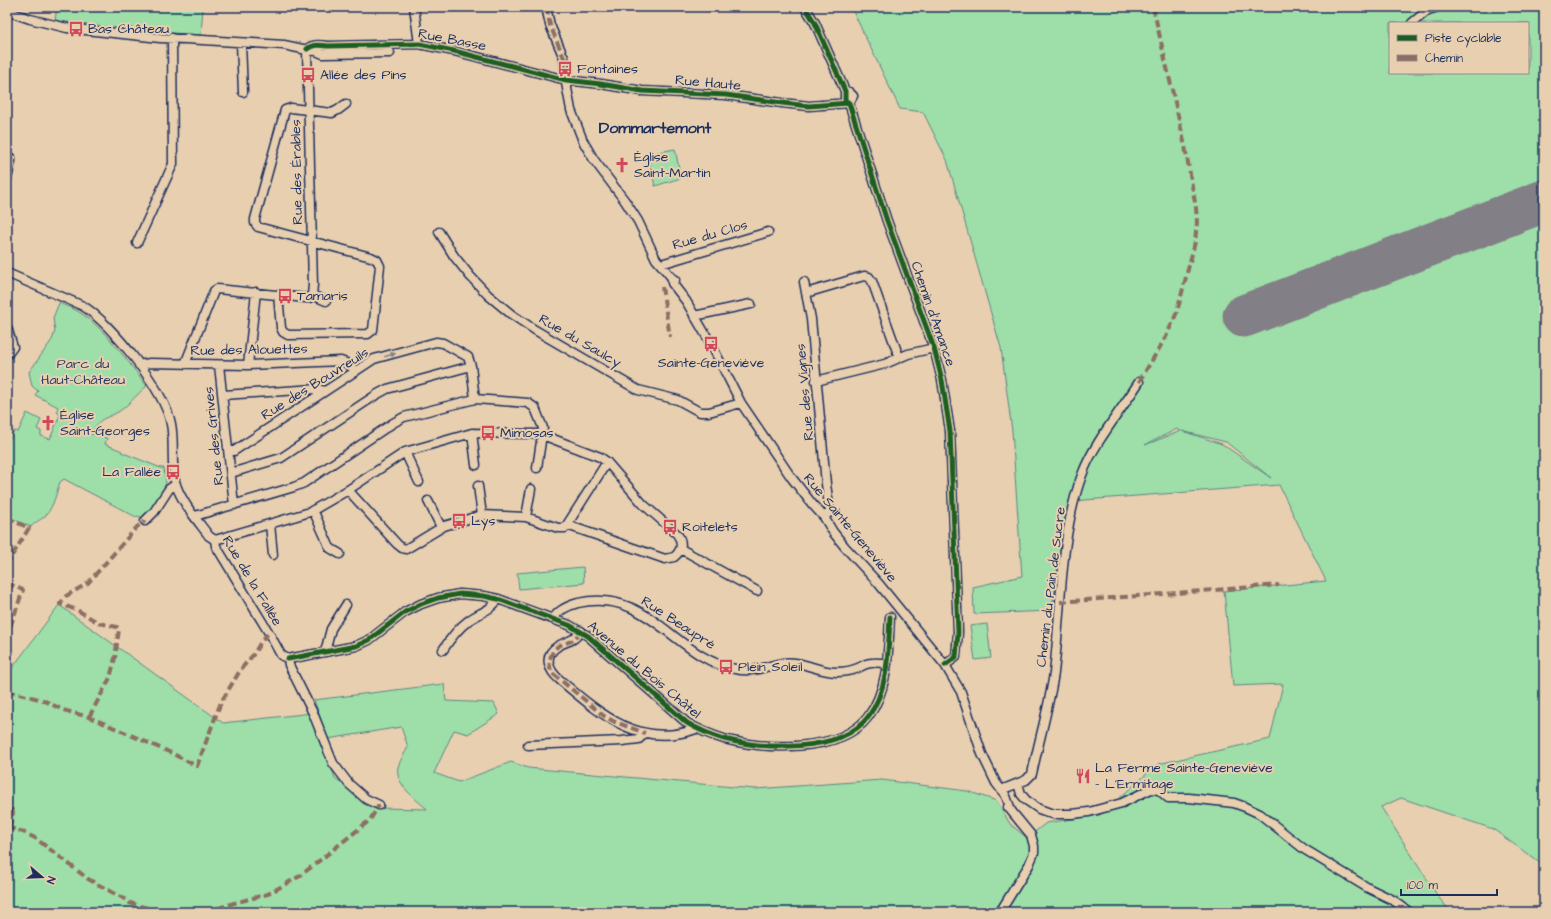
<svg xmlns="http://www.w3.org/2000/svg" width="1551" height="919" viewBox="0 0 1551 919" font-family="'Architects Daughter',sans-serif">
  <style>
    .green { fill: #9edea8; stroke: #5c8683; fill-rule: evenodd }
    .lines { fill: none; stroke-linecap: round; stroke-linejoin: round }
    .runway { stroke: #827f87; stroke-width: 43 }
    .minor-casing { stroke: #1b2f5e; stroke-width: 11 }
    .minor { stroke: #e8cfb0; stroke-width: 8 }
    .quiet { stroke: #8d6e63; stroke-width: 4; stroke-dasharray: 8 4; stroke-linecap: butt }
    .cycleway-casing { stroke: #e8cfb0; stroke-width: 8 }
    .cycleway { stroke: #1b5e20; stroke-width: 5 }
    .oneway { fill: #827f87 }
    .labels { text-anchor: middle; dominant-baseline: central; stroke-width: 4; stroke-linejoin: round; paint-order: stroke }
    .poi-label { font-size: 14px; fill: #1b2f5e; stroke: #e8cfb0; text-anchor: start }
    .street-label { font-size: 14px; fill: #1b2f5e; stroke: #e8cfb0 }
    .park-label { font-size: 14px; fill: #284065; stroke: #e8cfb0 }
    .quarter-label { font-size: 16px; font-weight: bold; fill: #1b2f5e; stroke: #e8cfb0 }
  </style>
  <rect width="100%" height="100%" fill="#e8cfb0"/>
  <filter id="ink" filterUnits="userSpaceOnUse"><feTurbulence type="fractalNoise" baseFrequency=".025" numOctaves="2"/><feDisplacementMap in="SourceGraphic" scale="8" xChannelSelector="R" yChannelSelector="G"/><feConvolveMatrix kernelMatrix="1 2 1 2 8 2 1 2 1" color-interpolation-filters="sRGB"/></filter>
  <g filter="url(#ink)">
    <path class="green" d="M57 7H203L201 35 133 30 132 28 130 27H124L122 30 79 24 55 20Z
      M851 7H1544V866L1493 829 1401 798 1381 807 1439 898 1451 912H7V675L59 605 223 723 312 713 335 778 377 808 427 809C417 800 394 784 398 767 400 760 405 753 408 747L401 727 328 739 314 700 444 684 446 701 494 703 499 714 468 734 454 730 434 773 459 782 511 762 528 768 755 789 882 780 967 791 997 801 1010 824 1027 838 1046 823 1100 815 1158 764 1270 739 1283 684 1233 686 1224 591 1326 581 1279 485 1072 501 1051 611 974 614 973 587 1022 576 1012 431 1001 348 947 160 923 112 900 109ZM1390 23H1528V73H1390ZM1177 429 1181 431 1145 445ZM1182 431 1226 442 1271 478 1222 444Z
      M675 149 681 178 655 186 648 154Z
      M59 303C65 306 73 308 79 312 105 328 128 362 147 386 137 394 128 406 118 412 102 421 101 416 91 434L107 438 105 444 122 451 121 452 161 468H164L166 483 159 498 143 518 138 516 136 517 64 479 60 482C56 493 54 506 46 515 42 520 35 521 31 527L7 516V460L9 453 7 452V444L14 431 18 432 27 413 41 420 37 429 41 431V436L50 439 60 415 57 412 58 407 35 395 38 391 32 386 29 372 52 340 55 331 53 318Z
      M583 567 584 583 519 589 517 573Z
      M987 624 991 658 975 660 970 626Z"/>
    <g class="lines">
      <path class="runway" d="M1244 316 1544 201"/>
      <defs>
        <path id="minor" d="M414 7 419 44
          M546 7 550 25 564 58 566 83 571 110 583 141 594 160 625 201 638 221 656 259 672 278 675 280
          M805 7 815 23 845 91V100L849 103 887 221 934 348 942 380 950 431 958 632 956 657 945 665
          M7 11 30 19 67 28 160 38 186 39 284 45 312 51
          M1412 23 1428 10 1438 7
          M241 43 243 92
          M307 49C313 44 321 45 328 46L419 44 454 51 566 80 601 84 642 91 726 95 782 103 809 106 849 103
          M307 49 313 285 312 295
          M316 51 323 54 390 53
          M845 91 849 92 853 96 849 103
          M7 156 11 158V161L7 179
          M439 232 454 256 470 276 488 295 511 314 535 330 638 390 678 400 700 412H709L741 403
          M137 243 173 164 172 38
          M661 264 768 232
          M7 273 83 306C111 323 165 391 171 424 175 444 170 465 176 485 183 504 197 520 209 536L215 540 216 546 269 633 281 655 288 659
          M672 278V283L686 301 711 344 741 403 791 477 813 505 824 517 833 532 845 547 879 584 945 665 961 692 982 754 996 783 1006 796 1011 810
          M804 282 811 319 826 484 830 512 824 517
          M806 293 864 276 869 277 872 281 899 357
          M278 295 281 328 283 332 288 335 368 334 373 330 380 266 377 260 371 257 258 227 255 223V219L285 110 291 108 332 113 338 110 346 104
          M312 295 326 301
          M694 316 751 304
          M7 327 13 347 7 355
          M185 364 214 291 217 289 306 298H309L312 295
          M139 365 150 363 248 365 341 361C348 363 352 366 355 372
          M219 365 234 505
          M248 365 256 292
          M816 381 885 364 908 354 934 348
          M223 395 316 389 325 391
          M472 433 476 465
          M229 451H234L368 363 374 359 436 342 443 343 468 357 471 366 475 399
          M405 452 419 482
          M231 473 281 458 376 395 387 389 471 366
          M478 486 482 515
          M348 490 397 544 402 548 406 549 444 526 482 515 526 517 558 528H565L607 462
          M428 501 441 527
          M313 510 330 548 340 554
          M195 516 294 487 304 483 393 423 404 417 475 399 528 403 535 408 543 428 537 468
          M526 517 531 489
          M145 521 154 512 169 489 176 484
          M270 524 273 555
          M215 540 310 512 348 490 405 452 472 433 540 434 600 457 607 462 643 504 677 534C683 542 682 551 674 557L665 559 567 525
          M681 549 757 591
          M553 619C558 610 567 606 578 603 649 587 675 658 735 669 755 673 765 666 783 663 802 660 818 672 837 672 844 672 851 671 858 668 862 666 866 663 872 663 876 662 882 663 887 664
          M581 631C572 643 568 640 558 646 542 656 549 671 560 680 601 715 640 749 696 729
          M443 650C450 639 457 629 468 621 478 613 491 611 498 599
          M325 652 331 629 346 605
          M288 659 356 646 369 640 405 612 421 604 438 598 460 594 484 596 498 599 569 625 588 636 687 723C699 730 711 735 724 739 763 749 840 754 868 717 889 689 888 651 890 617
          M288 659 289 665 313 713 333 763 349 784 366 799 379 805
          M528 745 622 741 639 739 645 733
          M1018 783 1021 794 1026 800 1039 809 1053 814H1072L1089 812 1122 803 1151 789 1159 790 1168 798H1189L1234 803 1245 807 1260 814 1304 849 1368 888 1393 900 1409 912
          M1001 790 1026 780 1032 774C1039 740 1049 707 1054 673 1061 610 1060 534 1082 475 1093 444 1121 411 1139 382
          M1000 912 1029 865 1034 853V846L1031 835 1008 807"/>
      </defs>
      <use href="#minor" class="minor-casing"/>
      <use href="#minor" class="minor"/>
      <path class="quiet" d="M546 7 550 25 564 58 566 80
        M7 156 11 158V161L7 179
        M662 287 670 337
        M1139 382 1166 337 1177 312 1195 242 1197 222 1196 208 1185 146 1153 7
        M7 518 29 528 7 564
        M7 583 23 590 7 636
        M1060 602 1279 585
        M581 631 574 640 558 646 553 651 549 661 551 672 604 716 615 722 645 733
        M7 691 43 700 63 710 89 717 117 729 169 752 197 766 221 702 241 669 253 655 262 640 269 633
        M89 717 110 678 115 658 119 629 117 627 99 623 77 610 60 604 66 596 88 583 137 527 145 521
        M7 797 13 813 9 828
        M7 827 23 832 35 838 64 860 88 879 123 898 130 903 161 912
        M206 912 234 903 268 894 300 876 370 820 379 805"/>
      <defs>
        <path id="cycleway" d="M805 7 815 23 845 91V100L849 103 887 221 934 348 942 380 950 431 958 632 956 657 945 665
          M307 49C313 44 321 45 328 46L419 44 454 51 566 80 601 84 642 91 726 95 782 103 809 106 849 103
          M288 659 356 646 369 640 405 612 421 604 438 598 460 594 484 596 498 599 569 625 588 636 687 723C699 730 711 735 724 739 763 749 840 754 868 717 889 689 888 651 890 617"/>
      </defs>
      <use href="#cycleway" class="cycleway-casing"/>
      <use href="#cycleway" class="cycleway"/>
    </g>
    <defs><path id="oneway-solid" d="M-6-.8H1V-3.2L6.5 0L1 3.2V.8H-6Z"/></defs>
    <use class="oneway" href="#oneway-solid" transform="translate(390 355) rotate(-16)"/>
  </g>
  <defs>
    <symbol id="bus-bare" viewBox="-9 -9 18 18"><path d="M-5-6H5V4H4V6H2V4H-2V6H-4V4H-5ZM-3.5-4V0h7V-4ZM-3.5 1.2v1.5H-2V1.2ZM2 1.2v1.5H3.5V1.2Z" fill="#d1495b" stroke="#e8cfb0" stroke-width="2.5" paint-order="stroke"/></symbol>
    <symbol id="church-bare" viewBox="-9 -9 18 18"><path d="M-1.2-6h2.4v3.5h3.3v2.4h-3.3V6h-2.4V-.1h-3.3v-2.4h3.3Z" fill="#d1495b" stroke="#e8cfb0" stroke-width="2.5" paint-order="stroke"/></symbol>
    <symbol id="restaurant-bare" viewBox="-9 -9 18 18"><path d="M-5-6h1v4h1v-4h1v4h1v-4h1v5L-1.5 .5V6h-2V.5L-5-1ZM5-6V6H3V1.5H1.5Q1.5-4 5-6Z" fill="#d1495b" stroke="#e8cfb0" stroke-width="2.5" paint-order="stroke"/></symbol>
  </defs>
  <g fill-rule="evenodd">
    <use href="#bus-bare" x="65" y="18" width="22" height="22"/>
    <use href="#bus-bare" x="554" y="58" width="22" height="22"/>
    <use href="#bus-bare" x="297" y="64" width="22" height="22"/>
    <use href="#church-bare" x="611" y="154" width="22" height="22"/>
    <use href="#bus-bare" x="274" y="285" width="22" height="22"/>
    <use href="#bus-bare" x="700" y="333" width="22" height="22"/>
    <use href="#church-bare" x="37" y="412" width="22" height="22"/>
    <use href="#bus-bare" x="477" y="422" width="22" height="22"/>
    <use href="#bus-bare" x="162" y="461" width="22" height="22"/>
    <use href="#bus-bare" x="448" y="510" width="22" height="22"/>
    <use href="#bus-bare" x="659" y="516" width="22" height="22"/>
    <use href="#bus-bare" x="715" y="656" width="22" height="22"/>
    <use href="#restaurant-bare" x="1072" y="765" width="22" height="22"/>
  </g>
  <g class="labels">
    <g class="poi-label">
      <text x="88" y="29">Bas Château</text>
      <text x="577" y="69">Fontaines</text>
      <text x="320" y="75">Allée des Pins</text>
      <text x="634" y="157">Église<tspan x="634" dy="16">Saint-Martin</tspan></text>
      <text x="297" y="296">Tamaris</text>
      <text x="711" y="363" text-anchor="middle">Sainte-Geneviève</text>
      <text x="60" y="415">Église<tspan x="60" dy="16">Saint-Georges</tspan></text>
      <text x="500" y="433">Mimosas</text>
      <text x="161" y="472" text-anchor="end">La Fallée</text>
      <text x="471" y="521">Lys</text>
      <text x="682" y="527">Roitelets</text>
      <text x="738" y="667">Plein Soleil</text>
      <text x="1095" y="768">La Ferme Sainte-Geneviève<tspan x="1095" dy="16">- L'Ermitage</tspan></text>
    </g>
    <g class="street-label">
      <text transform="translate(452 40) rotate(11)">Rue Basse</text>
      <text transform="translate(708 83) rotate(5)">Rue Haute</text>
      <text transform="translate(297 172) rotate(-91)">Rue des Érables</text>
      <text transform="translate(710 235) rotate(-16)">Rue du Clos</text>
      <text transform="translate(933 314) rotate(71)">Chemin d'Amance</text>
      <text transform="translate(580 341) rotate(30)">Rue du Saulcy</text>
      <text transform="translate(249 350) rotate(-1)">Rue des Alouettes</text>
      <text transform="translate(315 384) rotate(-32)">Rue des Bouvreuils</text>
      <text transform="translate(805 392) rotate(-95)">Rue des Vignes</text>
      <text transform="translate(214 436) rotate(-96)">Rue des Grives</text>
      <text transform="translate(850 528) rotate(50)">Rue Sainte-Geneviève</text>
      <text transform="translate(252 581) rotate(59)">Rue de la Fallée</text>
      <text transform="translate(1051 587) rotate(-83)">Chemin du Pain de Sucre</text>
      <text transform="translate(678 623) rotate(33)">Rue Beaupré</text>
      <text transform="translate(644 670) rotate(40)">Avenue du Bois Châtel</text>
    </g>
    <g class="park-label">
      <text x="83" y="364">Parc du<tspan x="83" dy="16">Haut-Château</tspan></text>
    </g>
    <g class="quarter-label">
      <text x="655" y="128">Dommartemont</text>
    </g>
  </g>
  <rect width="1551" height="919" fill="none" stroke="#e8cfb0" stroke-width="24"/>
  <rect x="12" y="12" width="1527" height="895" fill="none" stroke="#1b2f5e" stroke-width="1.5" filter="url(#ink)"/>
  <rect x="1389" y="22" width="140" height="52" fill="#e8cfb0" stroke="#968f8f"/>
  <rect x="1397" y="35" width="20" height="6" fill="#1b5e20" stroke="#968f8f"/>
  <text x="1425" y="42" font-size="12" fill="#1b2f5e">Piste cyclable</text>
  <rect x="1397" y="55" width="20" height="6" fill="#8d6e63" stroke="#968f8f"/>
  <text x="1425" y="62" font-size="12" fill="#1b2f5e">Chemin</text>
  <g transform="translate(42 877) rotate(109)" stroke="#e8cfb0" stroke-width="3" paint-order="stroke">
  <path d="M0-3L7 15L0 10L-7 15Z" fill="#1b2f5e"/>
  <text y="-6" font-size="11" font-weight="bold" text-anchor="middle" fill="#1b2f5e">N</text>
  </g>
  <path d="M1401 889v6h96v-6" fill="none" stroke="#1b2f5e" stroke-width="2"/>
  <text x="1407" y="889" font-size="12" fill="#1b2f5e" stroke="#e8cfb0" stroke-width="3" paint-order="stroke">100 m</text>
</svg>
